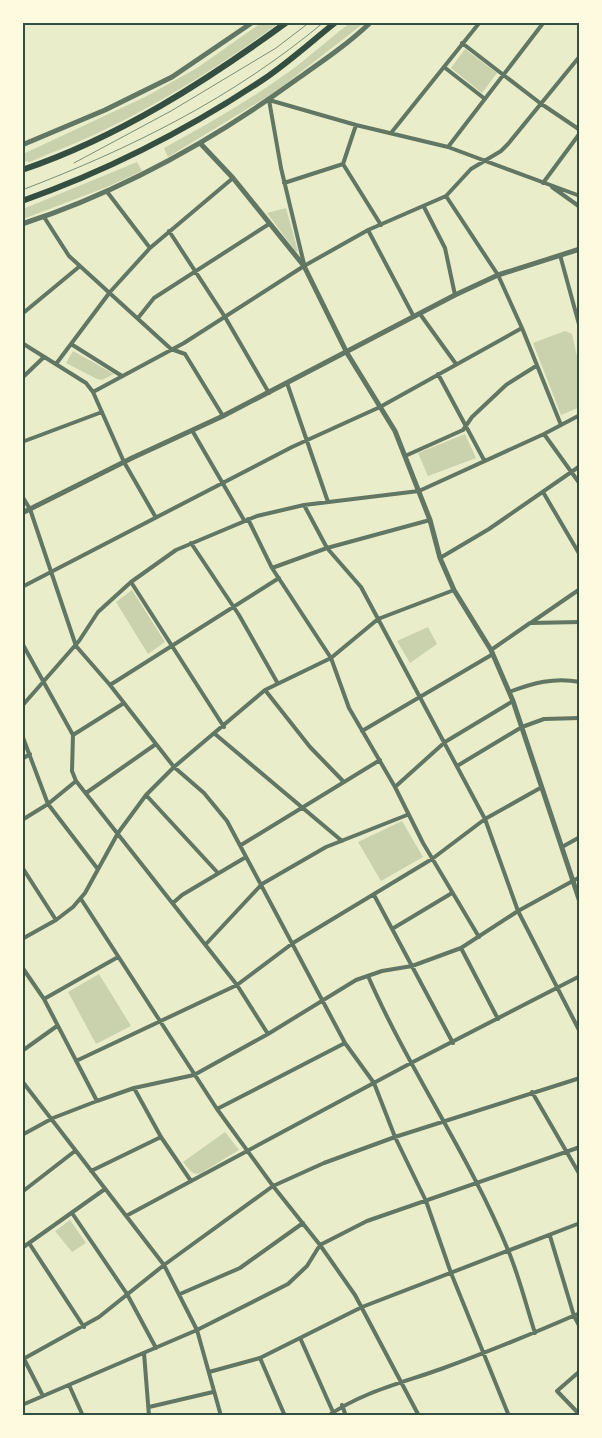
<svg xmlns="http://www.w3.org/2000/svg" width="602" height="1438" viewBox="0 0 602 1438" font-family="'Crimson Pro',serif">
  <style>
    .green { fill: #cad2ad }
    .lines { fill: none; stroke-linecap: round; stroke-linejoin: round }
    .minor { stroke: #617663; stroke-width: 4 }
    .tertiary { stroke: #617663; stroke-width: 5 }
    .trunk { stroke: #344e41; stroke-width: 6 }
    .tram { stroke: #7c8e77; stroke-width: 1 }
    .neatline { fill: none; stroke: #344e41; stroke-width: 2 }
  </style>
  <rect width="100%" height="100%" fill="#e9edc9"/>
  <path class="green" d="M261 23H279C224 63 166 100 104 130 80 142 55 151 30 162L23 161V154L145 97 197 68Z
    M350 23H364L275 92 168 157 164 148C212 122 259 95 302 62 318 49 334 35 350 23Z
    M465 49 497 73 482 93 451 68Z
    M137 162 142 171 107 187 23 219V209Z
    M286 208 298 251 296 252 267 213Z
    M565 331 572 334 579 365 580 407 561 415 533 343Z
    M73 351 114 374 102 380 97 379 66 363Z
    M465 434 476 458 428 476 418 453Z
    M132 590 165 642 148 654 116 602Z
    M428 627 437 644 410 663 397 641Z
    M402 821 423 857 381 881 358 842Z
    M99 974 131 1026 96 1044 68 992Z
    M225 1132 239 1150 201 1173C192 1176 189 1169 183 1162Z
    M70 1220 86 1243 72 1252 55 1231Z"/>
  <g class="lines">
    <path class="minor" d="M462 43 540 103 580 130
      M444 67 485 99
      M356 125 343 164 381 225
      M391 133 480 22
      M448 147 544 22
      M284 183 343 164
      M543 183 580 133
      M552 187 580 207
      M108 193 150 248
      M446 196 498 275 522 328 561 425
      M424 207 445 248 455 295
      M44 217 69 256 171 349 185 354 223 416
      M368 230 414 317
      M169 231 225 317 269 393
      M560 255 580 328
      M304 264 281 168 269 100 356 125 448 147 580 196
      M22 314 80 266
      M420 314 456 364
      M138 318 154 298 269 224
      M22 343 86 383 93 392 124 462 155 516
      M71 344 122 376
      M56 364 110 292 150 248 233 178
      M438 374 484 460
      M22 378 44 357
      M287 383 328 502
      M93 392 184 343 304 266 368 230 446 196 471 169 501 151 508 144 580 56
      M193 432 244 520
      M544 434 580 484
      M22 442 102 412
      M405 456 463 430 472 417 506 385 536 366
      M543 492 580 555
      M22 496 30 509 76 646 110 685 174 767 204 793 227 821 345 1043 374 1083 395 1137 426 1201 451 1273 509 1416
      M304 505 327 548 361 587 485 819 518 911 580 1032
      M248 519 272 568 331 658 349 708 395 787 423 843 479 937
      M191 543 239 615 277 682
      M440 558 489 529 580 466
      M272 568 327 548 430 520
      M131 582 224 727
      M22 587 292 447 380 407 522 328
      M532 622 580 589
      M22 643 73 735 72 771 76 781 237 985 268 1034
      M491 650 530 623 580 622
      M110 685 279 578
      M265 690 310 747 343 781
      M509 692C533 683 554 677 580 682
      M22 706 79 641 98 612 131 582 176 550 257 516 304 505 419 491 544 434 580 415
      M362 731 493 654
      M215 734 342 841
      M22 735 48 804 97 868
      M73 735 124 703
      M22 759 30 754
      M457 766 522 727 544 719 580 718
      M395 787 445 742 513 701
      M86 793 156 744
      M146 795 218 873
      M22 820 48 804 76 781
      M241 845 380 760
      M562 847 580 837
      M22 867 56 920
      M374 895 453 1043
      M81 899 217 1109 273 1186 320 1245 355 1295 419 1416
      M173 903 182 895 246 857
      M392 929 452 893
      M22 939 56 920 73 907 85 893 118 833 146 795 174 767 265 690 331 658 378 619 454 590
      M206 944 262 884 326 847 407 815
      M461 948 498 1019
      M22 967 44 999 97 1101
      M368 976C409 1070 469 1155 508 1250 519 1276 526 1305 535 1333
      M44 999 118 957
      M22 1051 57 1026
      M76 1061 237 985 293 943 432 859 485 819 542 787
      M22 1081 164 1265 197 1330 221 1416
      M134 1088 161 1137 191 1181
      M532 1092 580 1175
      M217 1109 345 1043
      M22 1135 53 1118 97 1101 134 1088 194 1075 268 1034 356 980 382 971 412 966 461 948 518 911 580 877
      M91 1171 161 1137
      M22 1192 75 1151
      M72 1213 127 1294 156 1348
      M126 1216 411 1063 580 976
      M550 1236 574 1316 580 1327
      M29 1243 84 1327
      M22 1248 105 1189
      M180 1294 240 1268 303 1223
      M301 1340 333 1412
      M144 1353 149 1416
      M22 1355 43 1396
      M25 1358 99 1317 164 1265 273 1186 324 1163 395 1137 580 1078
      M260 1358 285 1416
      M580 1371 557 1391 580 1415
      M209 1372 260 1358 362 1307 580 1223
      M69 1385 83 1416
      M22 1405 197 1330 288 1284 307 1266 320 1245 367 1221 580 1147
      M342 1405 346 1416
      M149 1407 213 1392
      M328 1416C362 1392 402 1383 441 1369 488 1352 534 1333 580 1313"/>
    <path class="tertiary" d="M200 143 233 178 304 266 347 353 395 431 430 520 440 558 454 590 491 650 513 701 580 902
      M22 145 105 110 172 77 253 22
      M22 224C120 192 210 142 293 82 320 63 347 45 371 22
      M22 513 132 458 223 416 455 295 498 275 580 249"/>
    <path class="trunk" d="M22 170C119 137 205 82 287 22
      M22 201C107 171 189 129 264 79 289 62 312 41 336 22"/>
    <path class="tram" d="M74 163 171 111 276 48 310 22
      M22 190C132 148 233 98 324 22"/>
  </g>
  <rect width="602" height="1438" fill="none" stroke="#fefae0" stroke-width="48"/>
  <rect x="24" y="24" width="554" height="1390" class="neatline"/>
</svg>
